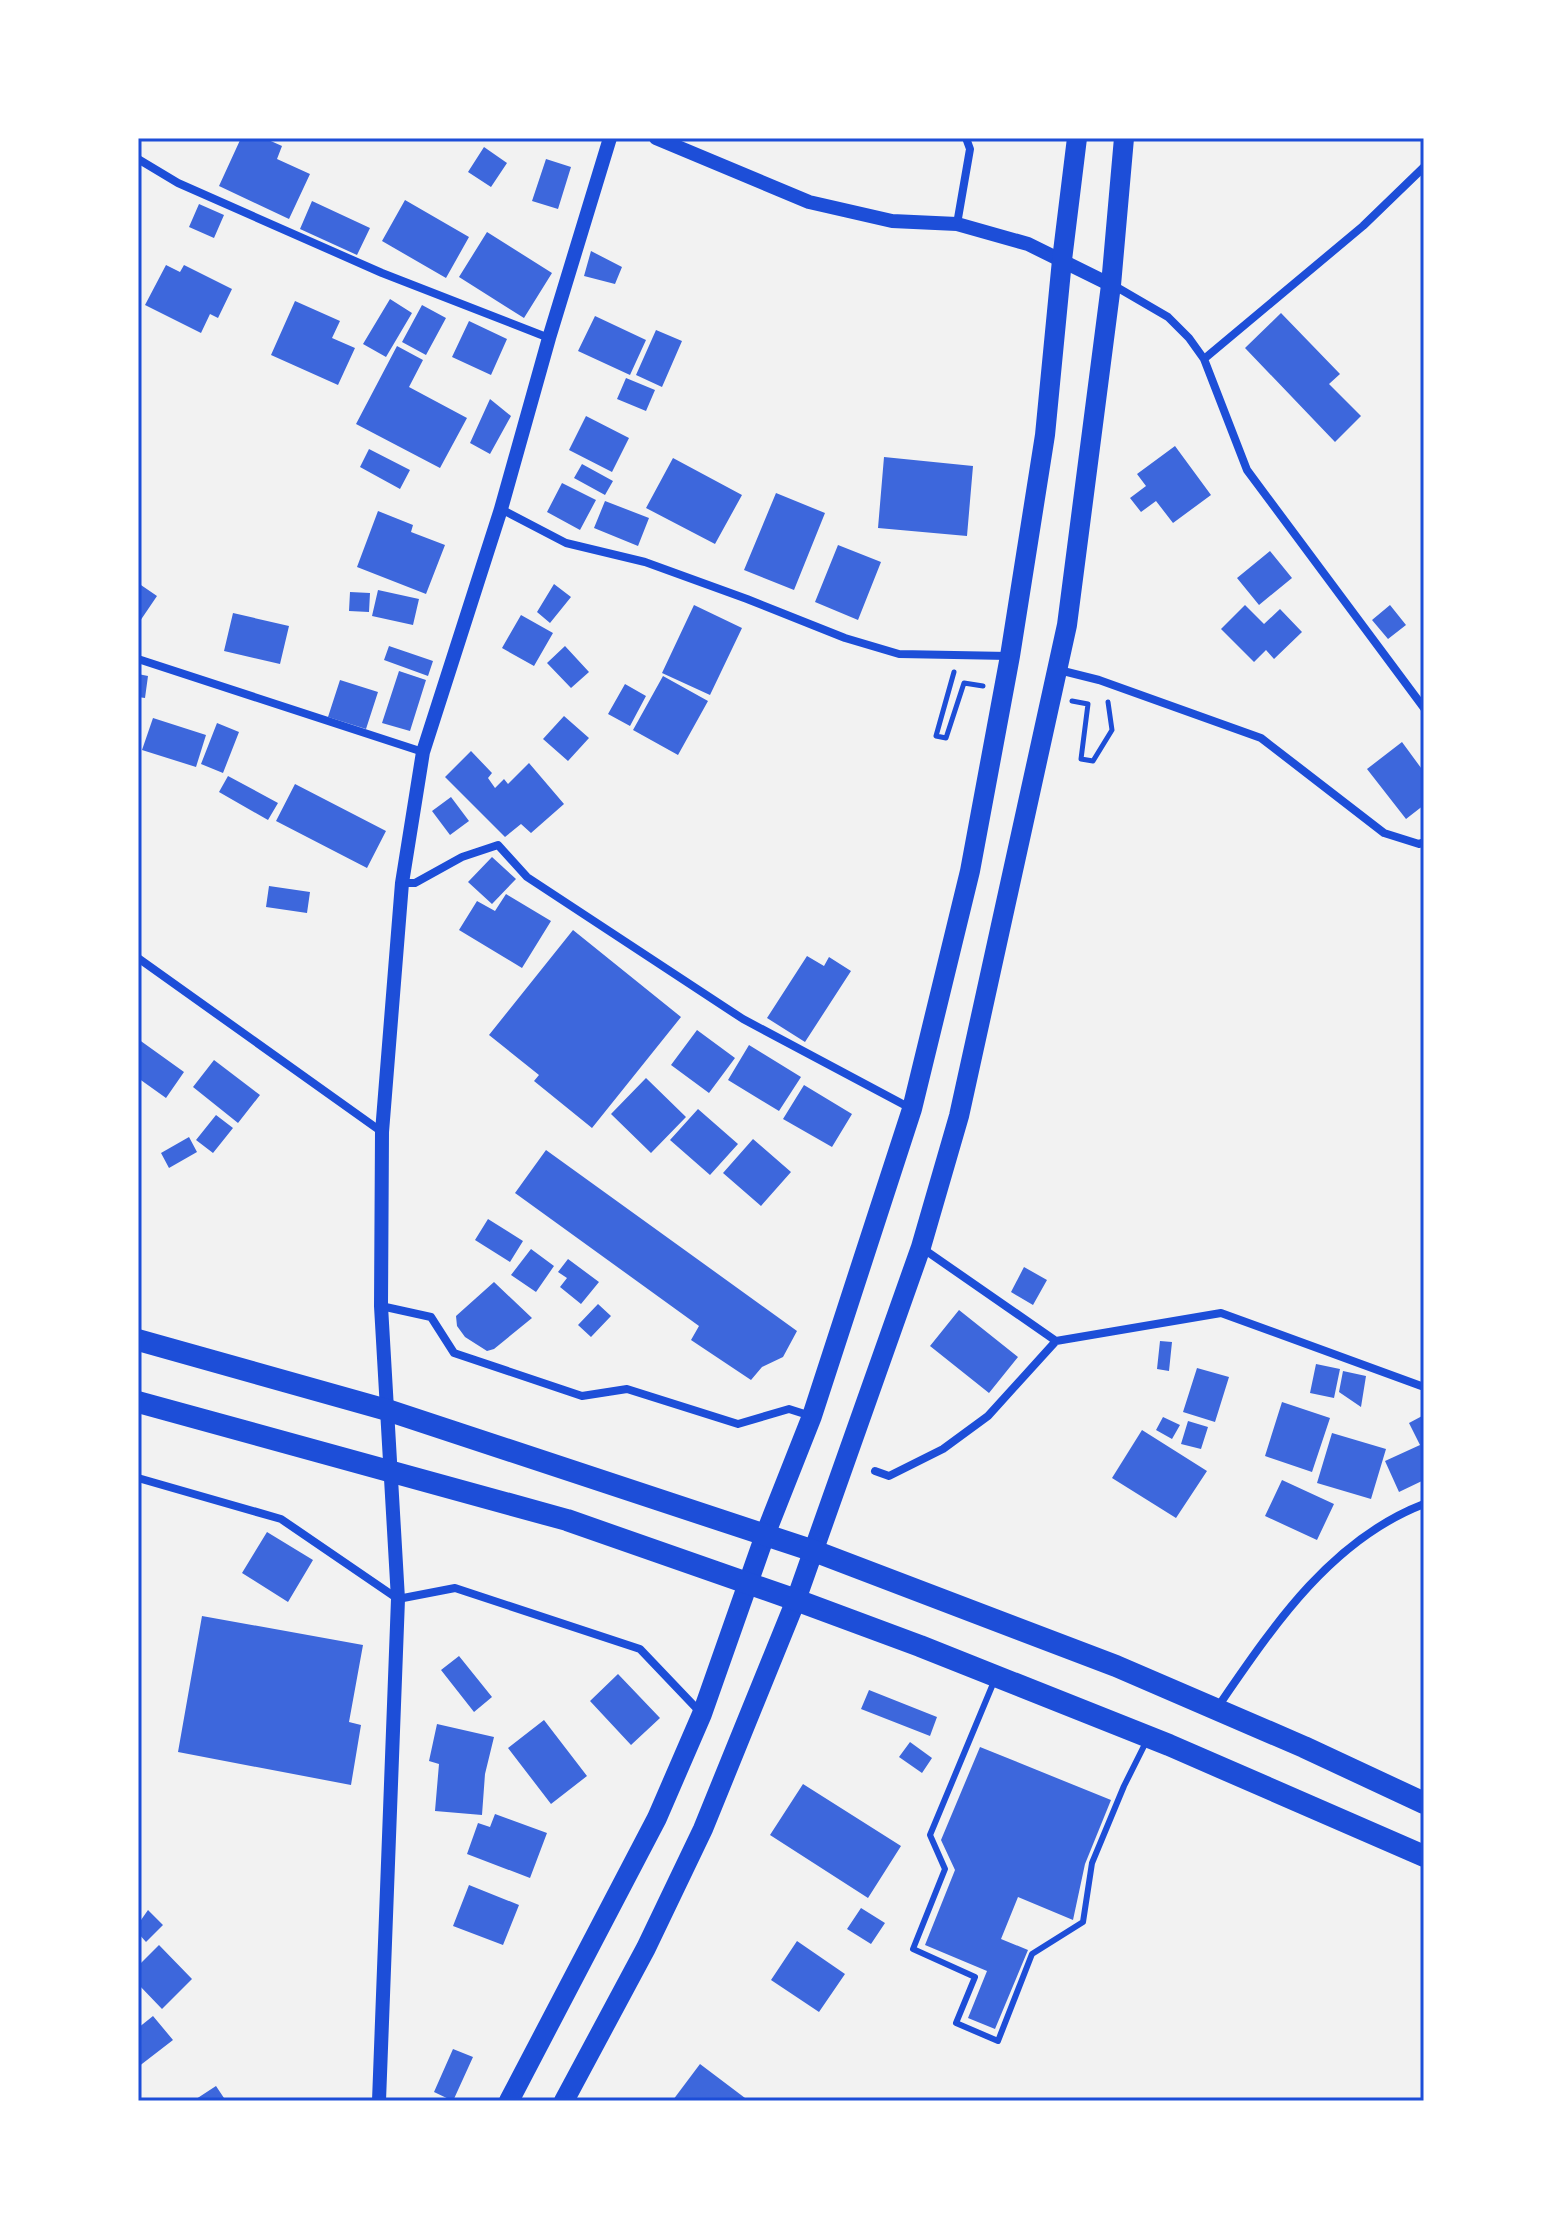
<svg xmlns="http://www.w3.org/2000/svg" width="1562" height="2239" viewBox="0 0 1562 2239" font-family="'Fira Sans',sans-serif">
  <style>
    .building { fill: #3d67dc }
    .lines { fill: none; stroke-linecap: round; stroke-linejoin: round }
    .path { stroke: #1d4ed8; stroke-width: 5 }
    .service { stroke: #1d4ed8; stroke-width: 6 }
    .minor { stroke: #1d4ed8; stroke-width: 8 }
    .tertiary { stroke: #1d4ed8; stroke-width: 14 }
    .primary { stroke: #1d4ed8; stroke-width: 20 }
    .trunk { stroke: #1d4ed8; stroke-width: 22 }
    .neatline { fill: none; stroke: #1d4ed8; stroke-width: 3 }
  </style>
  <rect width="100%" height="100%" fill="#f2f2f2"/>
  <path class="building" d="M241 138H264L282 146 277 159 310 174 289 219 219 186Z
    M484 147 507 163 491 187 468 172Z
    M546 159 571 167 558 209 532 201Z
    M405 200 469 237 446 278 382 241Z
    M312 201 370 228 357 255 300 229Z
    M199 204 224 215 214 238 189 227Z
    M487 232 552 273 524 318 459 277Z
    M591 251 622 267 615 284 584 276Z
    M166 265 180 272 184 265 232 289 218 318 210 314 201 333 145 305Z
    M390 299 412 313 386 357 363 344Z
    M295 301 340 321 332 338 355 348 338 385 271 355Z
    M422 305 446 318 426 355 402 342Z
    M1281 313 1340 374 1329 384 1361 416 1335 442 1245 348Z
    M595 316 646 340 630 375 578 351Z
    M469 321 507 339 491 375 452 357Z
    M656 330 682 341 662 387 636 375Z
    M397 346 423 360 409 387 467 418 440 468 356 424Z
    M626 378 655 390 646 411 617 399Z
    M490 399 511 416 490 454 470 443Z
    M586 416 629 438 612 472 569 450Z
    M1175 446 1211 495 1173 523 1156 501 1141 512 1130 498 1146 486 1137 474Z
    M369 449 410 470 400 489 360 467Z
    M884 457 973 466 967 536 878 528Z
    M673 458 742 495 715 544 646 508Z
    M582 464 613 481 605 495 574 478Z
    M562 483 596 500 580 530 547 512Z
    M776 493 825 513 794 590 744 570Z
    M605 501 649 518 638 546 594 528Z
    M378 511 413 525 411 532 445 545 426 594 357 567Z
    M838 545 881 562 858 620 815 602Z
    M1270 551 1292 578 1259 605 1237 578Z
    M138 583 157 596 138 624Z
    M554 584 571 597 550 623 537 612Z
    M378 590 419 599 413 625 372 616Z
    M350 592 370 593 369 612 349 611Z
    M694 605 742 628 710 695 662 673Z
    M1245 605 1264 624 1280 609 1302 632 1274 659 1266 650 1254 662 1221 629Z
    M1390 605 1406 625 1388 639 1372 620Z
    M233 613 289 626 280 664 224 651Z
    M521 615 553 633 534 666 502 648Z
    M389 646 433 661 428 676 384 660Z
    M565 646 589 672 571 688 547 663Z
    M399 671 426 680 410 731 382 723Z
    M138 674 148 676 145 698 138 697Z
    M663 676 708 701 678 755 633 730Z
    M340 680 378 692 366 729 328 717Z
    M625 684 646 696 630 726 608 714Z
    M564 716 589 738 568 761 543 739Z
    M153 718 206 735 196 767 142 750Z
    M217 723 239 732 223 773 201 764Z
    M1402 742 1424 772V805L1406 819 1367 769Z
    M471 751 492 773 488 778 495 788 504 779 508 784 529 763 564 804 531 833 521 824 505 837 445 777Z
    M228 776 278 803 268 820 219 792Z
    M295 784 386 831 367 868 276 821Z
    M451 797 469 821 450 835 432 811Z
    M492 857 516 879 492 904 468 882Z
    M269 886 310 892 307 913 266 907Z
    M506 894 551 921 522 968 459 930 477 901 495 911Z
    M573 930 681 1017 592 1128 534 1081 539 1075 489 1035Z
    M807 956 824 966 829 957 851 971 805 1042 767 1018Z
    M697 1030 735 1058 709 1093 671 1065Z
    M138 1039 184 1072 166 1098 138 1078Z
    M749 1045 801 1077 779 1111 728 1080Z
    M214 1060 260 1095 238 1123 193 1087Z
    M646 1078 686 1117 651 1153 611 1114Z
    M804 1085 852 1114 832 1147 783 1119Z
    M698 1109 738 1144 710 1175 670 1140Z
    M216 1115 233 1128 213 1153 196 1140Z
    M189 1137 197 1152 169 1168 161 1153Z
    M753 1139 791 1172 761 1206 723 1173Z
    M546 1150 797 1331 783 1357 762 1367 751 1380 691 1340 699 1326 515 1193Z
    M488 1219 523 1241 510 1262 475 1240Z
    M531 1249 554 1266 536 1292 511 1275Z
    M568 1259 599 1282 581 1304 560 1287 567 1278 558 1272Z
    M1024 1267 1047 1280 1033 1305 1011 1292Z
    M494 1282 532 1318 494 1349 487 1351 465 1337 457 1326 456 1316Z
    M598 1304 611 1316 591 1337 578 1325Z
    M959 1310 1018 1357 989 1393 930 1346Z
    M1160 1341 1172 1342 1169 1371 1157 1369Z
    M1316 1364 1340 1369 1334 1398 1310 1393Z
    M1197 1368 1229 1377 1215 1422 1183 1412Z
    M1343 1371 1366 1376 1361 1407 1339 1392Z
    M1282 1402 1330 1418 1312 1472 1265 1456Z
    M1424 1415V1480L1399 1492 1385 1461 1420 1445 1409 1423Z
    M1163 1417 1180 1425 1172 1439 1156 1430Z
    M1188 1421 1208 1427 1201 1449 1181 1444Z
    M1142 1430 1207 1471 1176 1518 1112 1478Z
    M1332 1433 1386 1449 1371 1499 1317 1483Z
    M1282 1480 1334 1504 1317 1540 1265 1516Z
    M267 1532 313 1560 288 1602 242 1573Z
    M202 1616 363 1645 349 1722 361 1725 351 1785 178 1752Z
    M459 1656 492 1697 474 1712 441 1670Z
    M618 1674 660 1718 631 1745 590 1701Z
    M869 1690 937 1717 930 1736 861 1709Z
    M544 1720 587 1776 551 1804 508 1748Z
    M437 1724 494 1737 485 1774 482 1815 435 1811 439 1764 429 1761Z
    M910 1742 932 1758 922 1773 899 1757Z
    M980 1747 1111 1800 1085 1864 1073 1920 1018 1897 1001 1939 1028 1950 995 2029 968 2018 987 1971 925 1945 955 1870 941 1840Z
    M803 1784 901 1846 868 1898 770 1835Z
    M495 1814 547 1833 530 1878 467 1854 478 1823 490 1827Z
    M469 1885 519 1905 503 1945 453 1926Z
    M861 1908 885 1923 871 1944 847 1929Z
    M148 1910 163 1925 146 1942 138 1933V1917L141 1920Z
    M797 1941 845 1974 819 2012 771 1980Z
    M159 1945 192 1979 162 2009 138 1984V1966Z
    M153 2016 173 2040 138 2067V2028Z
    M453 2049 473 2057 453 2101 434 2092Z
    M700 2064 749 2101 673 2100Z
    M216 2086 226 2101H193Z"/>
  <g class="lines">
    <path class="path" d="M954 672 936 736 946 738 964 683 983 686
      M1072 701 1088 704 1081 759 1093 761 1112 730 1108 702"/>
    <path class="service" d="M995 1679 930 1835 945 1869 913 1949 975 1977 956 2023 998 2041 1032 1954 1083 1922 1092 1863 1124 1786 1147 1740"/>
    <path class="minor" d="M138 159 178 183 382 273 549 338
      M957 224 970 149 966 138
      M1113 285 1168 317 1189 338 1204 359 1247 470 1424 708
      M1204 359 1363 226 1424 167
      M501 509 566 543 645 562 747 599 845 638 899 654 1009 656
      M138 659 423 752
      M1059 670 1099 680 1261 738 1384 833 1419 844 1424 842
      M402 883H415L462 857 498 845 527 877 743 1019 912 1109
      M138 958 382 1132
      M922 1248 1056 1341
      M381 1306 431 1317 454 1353 582 1396 627 1389 738 1424 789 1409 811 1416
      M875 1471 889 1476 943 1449 988 1416 1056 1341 1221 1313 1424 1387
      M138 1478 281 1519 398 1599 455 1588 640 1649 701 1713
      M1217 1708C1272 1628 1330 1540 1424 1504"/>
    <path class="tertiary" d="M656 138 809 202 892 221 957 224 1028 244 1111 285
      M379 2101 398 1599 381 1306 382 1132 402 883 423 752 501 509 549 338 610 138"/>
    <path class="primary" d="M509 2101 657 1818 702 1714 765 1535 812 1416 912 1109 970 871 1010 656 1045 435 1062 260 1077 138
      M564 2101 646 1948 703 1829 796 1600 921 1247 959 1116 1067 625 1111 285 1124 138"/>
    <path class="trunk" d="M138 1340 387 1410 814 1551 1116 1666 1304 1747 1424 1803
      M138 1402 567 1520 796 1600 920 1646 1169 1745 1424 1856"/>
  </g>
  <rect width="1562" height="2239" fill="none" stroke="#ffffff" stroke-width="280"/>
  <rect x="140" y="140" width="1282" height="1959" class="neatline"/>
</svg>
